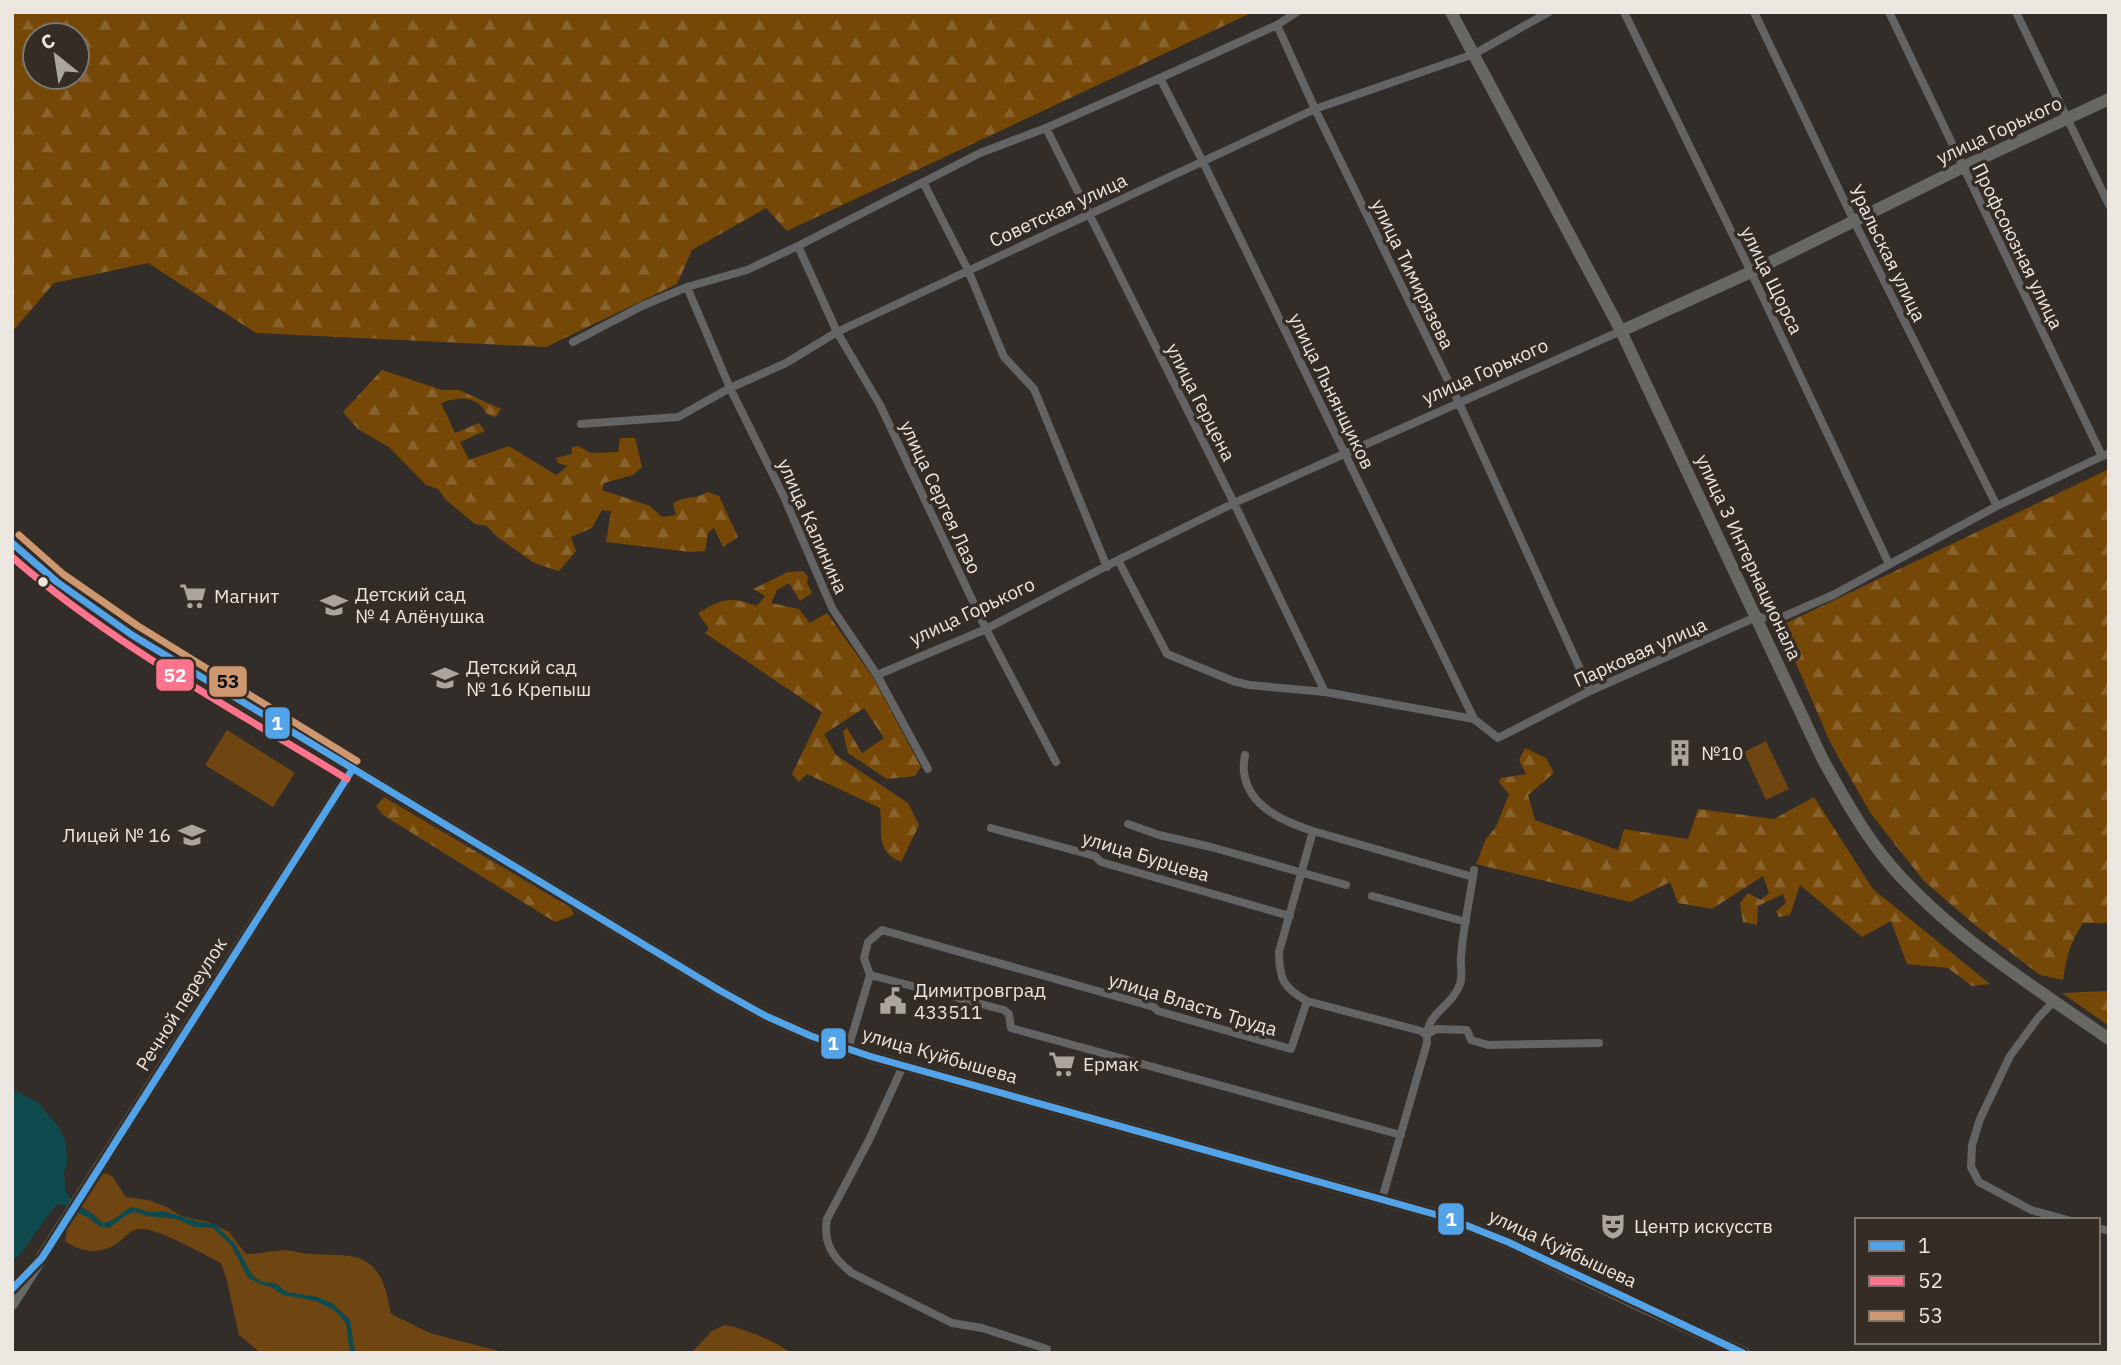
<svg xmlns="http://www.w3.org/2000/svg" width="2121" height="1365" viewBox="0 0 2121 1365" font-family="'IBM Plex Sans',sans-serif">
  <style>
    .green { fill: #6f4511 }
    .forest { fill: url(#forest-firs); fill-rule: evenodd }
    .water { fill: #0f4b4e }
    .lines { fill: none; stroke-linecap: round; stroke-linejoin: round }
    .street { stroke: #646464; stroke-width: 8 }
    .secondary { stroke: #676764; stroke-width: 12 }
    .bus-1-casing { stroke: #352d25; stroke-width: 12 }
    .bus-2-casing { stroke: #352d25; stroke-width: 12 }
    .bus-3-casing { stroke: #352d25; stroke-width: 12 }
    .bus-1 { stroke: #53a3e8; stroke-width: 7 }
    .bus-2 { stroke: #fc738d; stroke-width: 7 }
    .bus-3 { stroke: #cd976f; stroke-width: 7 }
    .bus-dot { fill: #ece6e1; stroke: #352d25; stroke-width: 2.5 }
    .labels { text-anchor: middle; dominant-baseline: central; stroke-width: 7; stroke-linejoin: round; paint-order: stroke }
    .street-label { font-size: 19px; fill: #ece6e1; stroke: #352d25 }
    .poi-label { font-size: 19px; fill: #ece6e1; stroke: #352d25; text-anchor: start }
    .line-badge { stroke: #352d25; stroke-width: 2.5 }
    .badge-label { font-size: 19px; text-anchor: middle; font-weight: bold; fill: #fff }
    .pale-badge-label { font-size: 19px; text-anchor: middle; font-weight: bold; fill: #111 }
  </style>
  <defs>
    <pattern id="forest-firs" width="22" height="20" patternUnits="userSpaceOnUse" patternTransform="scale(1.75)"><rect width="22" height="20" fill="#754808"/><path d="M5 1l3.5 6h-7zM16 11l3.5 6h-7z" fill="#89622c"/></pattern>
  </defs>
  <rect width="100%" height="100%" fill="#322d28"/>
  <path class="green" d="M227 730 295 773 273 807 205 765Z
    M1766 741 1789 789 1766 800 1744 752Z
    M104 1173 112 1176 126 1197 149 1200 169 1208 181 1216 209 1222 229 1232 246 1254C259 1254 271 1251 284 1250 293 1250 302 1254 311 1254 333 1256 358 1251 374 1268 385 1280 388 1299 391 1314L430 1333 506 1353H261L239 1335 226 1277 221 1263C203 1254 157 1227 139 1229 128 1231 125 1238 116 1244 100 1255 79 1252 65 1241L69 1217Z
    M724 1325C741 1327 778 1342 791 1353H691L712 1331Z"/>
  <path class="forest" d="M12 12H1253L787 231 766 208 692 250 677 284 546 347 256 333 148 263 54 283 12 332ZM35 35H77V77H35Z
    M382 370 442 390H459L501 409 496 417C482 413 488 412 479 404 467 395 453 399 441 403L455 433 479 423 485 431 460 442 469 460 509 446 556 475 568 466 558 463 556 458 572 454V447L578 446 591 453 618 452 620 438H635L642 467 633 475 604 483 602 490 650 506 662 517 676 515 673 503C687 495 696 500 707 492L719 496 738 537 723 547 714 528 708 533 705 551 690 552 606 542 611 511 602 510 592 528 571 537 576 551 559 571 534 563 496 536 487 526 475 524 446 500 438 489 426 485 389 447 358 429 343 412Z
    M2109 469V921L2105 923H2083C2070 943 2066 957 2063 980L2040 975 1975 925 1924 881 1871 814 1830 742 1780 626Z
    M803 571 808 577 807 583 812 593 800 601 789 583 777 590 771 603 799 609 810 623 827 613 874 679 921 767 915 776 887 779 848 753 843 731 847 728 862 753 884 738 864 708 824 734 836 755 908 803 919 825 901 862C875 851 883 833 880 808L807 774 799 782 792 774 822 712 705 633 709 629 698 613C724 599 727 596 757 606L765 596 753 589 788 572Z
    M1525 748 1546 758 1554 773 1528 795 1535 820 1618 850 1624 829 1688 839 1698 809 1774 819 1814 797 1873 889 1990 984 1972 986 1948 968 1907 964 1891 921 1862 937 1800 885 1790 915 1779 917 1776 911 1786 903 1783 894 1758 906 1757 925 1743 922 1740 903 1748 893 1761 900 1769 893 1763 876 1712 909 1678 903 1670 882 1630 902 1476 864 1486 839 1496 827 1509 794 1499 782 1501 778 1526 774 1519 760Z
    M384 797 571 908 574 915 555 922 383 815 376 806Z
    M2109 991V1026L2062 993Z"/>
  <path class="water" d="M12 1089 37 1102 59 1127 66 1142 67 1161 64 1174 66 1192 72 1201 92 1213 103 1223 113 1220 127 1209 133 1207 149 1212 163 1211 197 1221 215 1224 235 1244 253 1276 262 1282 275 1283 287 1292 318 1297 332 1303 350 1320 355 1353H350L346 1323 335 1311 316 1301 283 1295 271 1287 260 1284 248 1278 231 1245 213 1228 195 1227 176 1219 146 1216 136 1212 128 1214 109 1228 100 1227 89 1218 60 1204 54 1207 19 1256 12 1261Z"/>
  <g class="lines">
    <path class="street" d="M1624 12 1751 272 1889 564
      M1754 12 1854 221 1997 506
      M1889 12 2102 456
      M2016 12 2109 205
      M1277 25 1315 109 1459 403 1590 691
      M1160 78 1202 160 1474 719
      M1046 128 1231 497 1325 692
      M923 182 968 270 1004 357 1034 389 1107 567
      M798 246 837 332 880 405 986 629 1056 762
      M687 287 730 388 784 497 832 608 877 675 928 769
      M573 342 642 306 687 287 747 270 798 246 980 153 1046 128 1160 78 1277 25 1297 12
      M581 424 678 417 730 388 786 363 837 332 1315 109 1474 54 1549 12
      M1118 560 1167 654 1233 681 1249 685 1325 692 1474 719 1498 738 1590 691 1756 617 1780 618 1833 595 1997 506 2109 453
      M877 675 986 629 1118 560 1234 503 1621 331
      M1245 755C1244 761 1243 767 1244 772 1248 807 1285 822 1313 831
      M1128 824 1159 835 1211 847 1346 885
      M991 828 1095 856 1101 862 1290 916
      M1372 896 1466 922
      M870 975 1004 1010 1009 1014 1011 1028 1401 1135
      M1307 1001C1283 988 1279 978 1279 952L1313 831 1473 877
      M2054 1001 2038 1018 2010 1056 1980 1119 1972 1145 1971 1167 1979 1182 2031 1210 2068 1220
      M848 1049 870 975 864 958 868 942 882 930 1154 1007 1158 1011 1291 1049 1307 1001 1421 1031 1426 1035 1436 1029 1467 1030 1471 1040 1488 1045 1599 1043
      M903 1066 869 1140 827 1219C823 1244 833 1258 852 1273L952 1323 982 1328 1047 1349
      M1382 1199 1427 1043C1424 1012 1451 1009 1460 984 1463 976 1460 965 1461 957 1463 928 1470 899 1474 870
      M2098 1228 2109 1231"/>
    <path class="secondary" d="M1451 12 1621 331 1823 760C1844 797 1864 835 1892 867 1953 937 2033 986 2109 1039
      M1621 331 1751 272 1963 167 2109 99
      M12 543 57 582 132 635 719 990 766 1016 811 1036 869 1056 1448 1218 1508 1242 1639 1305 1744 1353
      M12 1304 352 770"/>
    <defs>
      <path id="bus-1" d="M12 543 57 582 132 635 719 990 766 1016 811 1036 869 1056 1448 1218 1508 1242 1743 1353
        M12 1289 42 1258 352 770"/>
      <path id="bus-2" d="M12 557C113 645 233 709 347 779"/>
      <path id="bus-3" d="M19 535 63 574 138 626 357 761"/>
    </defs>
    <use href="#bus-1" class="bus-1-casing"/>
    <use href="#bus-2" class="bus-2-casing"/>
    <use href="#bus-3" class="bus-3-casing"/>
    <use href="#bus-1" class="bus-1"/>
    <use href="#bus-2" class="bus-2"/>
    <use href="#bus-3" class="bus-3"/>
  </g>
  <defs>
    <symbol id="supermarket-bare" viewBox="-9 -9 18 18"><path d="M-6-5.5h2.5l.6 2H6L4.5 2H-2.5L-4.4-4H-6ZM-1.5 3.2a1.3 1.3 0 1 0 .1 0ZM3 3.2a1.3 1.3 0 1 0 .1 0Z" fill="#aba5a0" stroke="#352d25" stroke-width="2.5" paint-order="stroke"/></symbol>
    <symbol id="school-bare" viewBox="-9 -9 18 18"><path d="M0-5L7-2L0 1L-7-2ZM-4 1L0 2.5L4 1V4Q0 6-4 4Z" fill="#aba5a0" stroke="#352d25" stroke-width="2.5" paint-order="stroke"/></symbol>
    <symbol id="building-bare" viewBox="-9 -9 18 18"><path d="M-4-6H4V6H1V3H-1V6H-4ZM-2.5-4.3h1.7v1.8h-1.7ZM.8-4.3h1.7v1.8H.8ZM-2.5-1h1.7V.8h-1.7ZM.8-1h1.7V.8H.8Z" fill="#aba5a0" stroke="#352d25" stroke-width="2.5" paint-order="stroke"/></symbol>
    <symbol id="civic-bare" viewBox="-9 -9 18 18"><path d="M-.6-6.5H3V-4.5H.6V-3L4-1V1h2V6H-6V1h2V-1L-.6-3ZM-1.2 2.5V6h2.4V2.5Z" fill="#aba5a0" stroke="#352d25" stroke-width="2.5" paint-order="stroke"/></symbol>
    <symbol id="theatre-bare" viewBox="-9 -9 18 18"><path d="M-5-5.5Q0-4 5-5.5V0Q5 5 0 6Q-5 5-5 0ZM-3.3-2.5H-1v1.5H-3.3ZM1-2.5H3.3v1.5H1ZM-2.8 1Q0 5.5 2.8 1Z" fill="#aba5a0" stroke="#352d25" stroke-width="2.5" paint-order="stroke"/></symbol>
  </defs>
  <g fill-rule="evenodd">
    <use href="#supermarket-bare" x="174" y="577" width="38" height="38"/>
    <use href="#school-bare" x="315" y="586" width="38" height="38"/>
    <use href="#school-bare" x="426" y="659" width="38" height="38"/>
    <use href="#building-bare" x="1661" y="734" width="38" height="38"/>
    <use href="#school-bare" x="173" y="816" width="38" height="38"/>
    <use href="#civic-bare" x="874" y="982" width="38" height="38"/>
    <use href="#supermarket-bare" x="1043" y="1045" width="38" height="38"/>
    <use href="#theatre-bare" x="1594" y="1207" width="38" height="38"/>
  </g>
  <circle class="bus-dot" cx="43" cy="582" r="6"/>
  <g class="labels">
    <g class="street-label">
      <text transform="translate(1999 130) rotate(-25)">улица Горького</text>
      <text transform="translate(1058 210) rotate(-25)">Советская улица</text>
      <text transform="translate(2018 246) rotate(64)">Профсоюзная улица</text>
      <text transform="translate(1888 253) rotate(64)">Уральская улица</text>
      <text transform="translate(1413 274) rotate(64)">улица Тимирязева</text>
      <text transform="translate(1772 280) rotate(64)">улица Щорса</text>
      <text transform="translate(1485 371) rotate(-24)">улица Горького</text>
      <text transform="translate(1332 391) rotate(64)">улица Льнянщиков</text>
      <text transform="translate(1201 402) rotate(63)">улица Герцена</text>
      <text transform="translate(941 497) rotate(65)">улица Сергея Лазо</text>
      <text transform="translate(813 526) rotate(66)">улица Калинина</text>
      <text transform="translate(1749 557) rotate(65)">улица 3 Интернационала</text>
      <text transform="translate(972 611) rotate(-25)">улица Горького</text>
      <text transform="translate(1640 652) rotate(-24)">Парковая улица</text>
      <text transform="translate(1146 856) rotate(17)">улица Бурцева</text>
      <text transform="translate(181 1004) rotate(-58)">Речной переулок</text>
      <text transform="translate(1193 1004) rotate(17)">улица Власть Труда</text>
      <text transform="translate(940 1055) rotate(16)">улица Куйбышева</text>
      <text transform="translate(1563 1248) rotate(25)">улица Куйбышева</text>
    </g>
    <g class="poi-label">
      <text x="355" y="594">Детский сад<tspan x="355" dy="22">№ 4 Алёнушка</tspan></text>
      <text x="214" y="596">Магнит</text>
      <text x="466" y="667">Детский сад<tspan x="466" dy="22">№ 16 Крепыш</tspan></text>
      <text x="1701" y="753">№10</text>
      <text x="171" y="835" text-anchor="end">Лицей № 16</text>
      <text x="914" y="990">Димитровград<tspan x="914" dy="22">433511</tspan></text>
      <text x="1083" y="1064">Ермак</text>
      <text x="1634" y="1226">Центр искусств</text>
    </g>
  </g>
  <g class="line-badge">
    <rect x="155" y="658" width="40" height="34" rx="7" fill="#fc738d"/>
    <rect x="208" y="665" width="40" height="33" rx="7" fill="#cd976f"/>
    <rect x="264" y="706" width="27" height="34" rx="7" fill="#53a3e8"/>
    <rect x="820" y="1027" width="27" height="33" rx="7" fill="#53a3e8"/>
    <rect x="1437" y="1202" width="28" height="34" rx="7" fill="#53a3e8"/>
  </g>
  <g class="badge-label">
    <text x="175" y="682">52</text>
    <text x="277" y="730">1</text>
    <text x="833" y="1050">1</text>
    <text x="1451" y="1226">1</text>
  </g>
  <g class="pale-badge-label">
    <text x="228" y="688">53</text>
  </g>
  <rect width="2121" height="1365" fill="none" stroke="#ece6e1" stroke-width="28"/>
  <rect x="1855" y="1218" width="245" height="126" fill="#352d25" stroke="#7e7770" stroke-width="2"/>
  <rect x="1869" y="1241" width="35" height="10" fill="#53a3e8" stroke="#7e7770" stroke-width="2"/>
  <text x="1918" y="1253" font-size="21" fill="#ece6e1">1</text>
  <rect x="1869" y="1276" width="35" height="10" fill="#fc738d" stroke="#7e7770" stroke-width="2"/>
  <text x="1918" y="1288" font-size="21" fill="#ece6e1">52</text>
  <rect x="1869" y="1311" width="35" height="10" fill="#cd976f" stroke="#7e7770" stroke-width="2"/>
  <text x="1918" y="1323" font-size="21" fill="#ece6e1">53</text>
  <g transform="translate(56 56) rotate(330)"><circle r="33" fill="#352d25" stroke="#7e7770" stroke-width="2"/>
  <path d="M0-5L12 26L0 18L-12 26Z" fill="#aba5a0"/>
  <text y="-10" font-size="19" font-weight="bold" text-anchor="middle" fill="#ece6e1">С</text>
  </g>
</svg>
